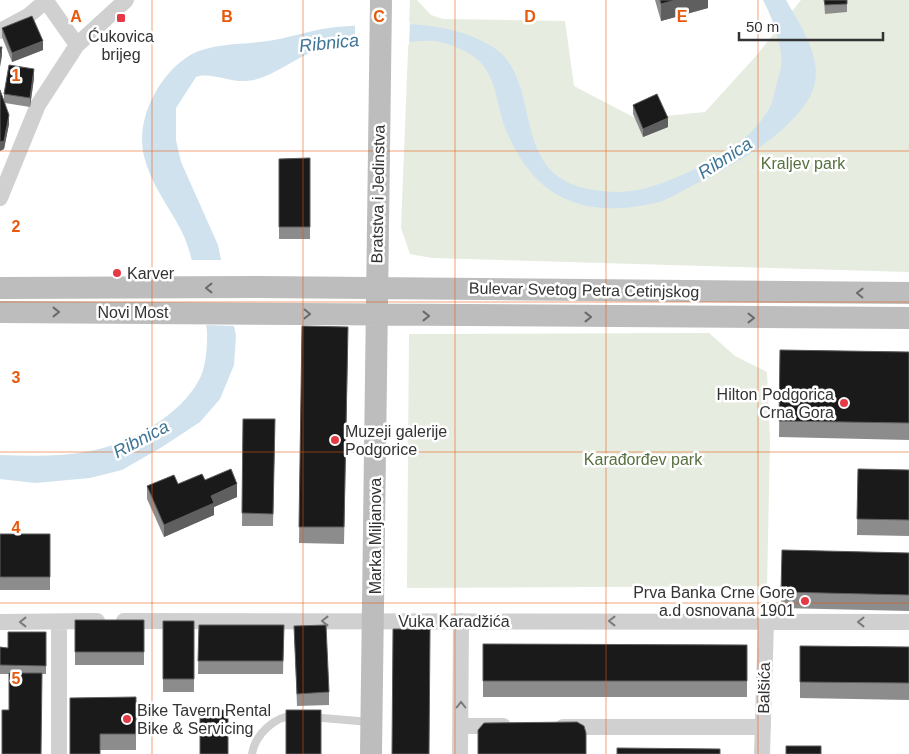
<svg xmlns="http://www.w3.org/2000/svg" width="909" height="754" viewBox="0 0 909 754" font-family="Helvetica,sans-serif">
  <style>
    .green { fill: #e6ecdf }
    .water { fill: #cfe2ee }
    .pier { fill: #fff }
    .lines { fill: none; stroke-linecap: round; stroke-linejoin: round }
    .service { stroke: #d0d0d0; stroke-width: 8 }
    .minor { stroke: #d0d0d0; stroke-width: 16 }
    .secondary { stroke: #bdbdbd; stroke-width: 22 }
    .wall { fill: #8c8c8c }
    .shaded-wall { fill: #5f5f5f }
    .building { fill: #1a1a1a; stroke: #5f5f5f }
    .oneway { stroke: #6a6a6a }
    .oneway2 { stroke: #7a7a7a }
    .grid { fill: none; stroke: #e8590c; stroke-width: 1; stroke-opacity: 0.55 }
    .poi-dot { fill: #e63946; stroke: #fff; stroke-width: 2 }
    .labels { text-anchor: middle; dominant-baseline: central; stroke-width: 5; stroke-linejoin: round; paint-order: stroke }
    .poi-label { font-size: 16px; fill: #333; stroke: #fff; text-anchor: start }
    .park-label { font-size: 16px; fill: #56703f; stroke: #fff }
    .street-label { font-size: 16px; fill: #333; stroke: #fff }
    .water-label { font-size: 18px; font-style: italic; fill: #3f7597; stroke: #fff }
    .grid-label { font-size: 16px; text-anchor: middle; font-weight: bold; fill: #e8590c; stroke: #fff; stroke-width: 5; stroke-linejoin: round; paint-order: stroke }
  </style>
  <rect width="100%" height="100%" fill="#fff"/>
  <path class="green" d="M410 0H417L431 15 443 19 565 21 574 86 637 119 705 112 756 56 801 0H909V272L432 258 410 254 401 228Z
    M709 333 735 356 767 372 770 441 767 586 407 588 409 334Z"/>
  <path class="water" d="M763 0H786C804 32 832 70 804 106 775 144 732 165 690 187 680 192 669 199 659 202 587 220 535 201 506 130 497 108 497 81 481 63 470 51 451 44 435 41 424 40 412 42 401 42 372 43 339 40 312 52 293 60 274 75 254 80 231 85 213 71 196 77L176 108V140L181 162 218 245 236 336 234 365 220 399 200 422 162 447 122 470 90 478 35 483 0 479V455C30 456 61 457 91 451 130 443 180 416 199 380 205 370 207 351 207 339 209 323 194 268 189 250 180 218 153 193 144 156 135 119 159 73 192 54 215 42 249 45 274 40 295 36 316 29 336 27 389 23 446 18 493 47 544 80 508 174 588 189 620 195 640 192 670 180 707 165 750 144 770 107 773 102 774 93 776 87 777 81 780 74 781 67 784 48 772 17 763 0Z"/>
  <path class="pier" d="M410 22 409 45 355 47V24Z
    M189 260H223L236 326 203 325Z"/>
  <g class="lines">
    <path class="service" d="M311 717 370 722
      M252 754C255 735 275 715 295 716"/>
    <path class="minor" d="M46 1 77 45
      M0 31 28 16 47 0
      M0 198 38 105 77 45 126 0
      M124 621 909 622
      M0 622 97 621
      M461 726H503
      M563 727H763
      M59 754V622
      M460 754 461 621
      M762 754 766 622"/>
    <path class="secondary" d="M0 288 258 287 909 293
      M0 312 909 318
      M371 754 381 0"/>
  </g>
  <path class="wall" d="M655 0H708V8L661 21Z
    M824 0H847V12L825 14Z
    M2 28 43 50 12 62 2 37Z
    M34 78 30 107 5 103 9 124 4 149 0 151V90L4 101V94Z
    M633 105 668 127 643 137 633 114Z
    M310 158V239H279V159Z
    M302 326 348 343 344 544 299 543Z
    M780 350 909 352V440L779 437Z
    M243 419H275L273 526H242Z
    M858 469 909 470V536L857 535Z
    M205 480 237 497 214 507V515L164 537 147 499V486L178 484Z
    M0 534H50V590H0Z
    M909 553V611L781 608V592Z
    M75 620H144V665H75Z
    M163 621H194V692H163Z
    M199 625H284L283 674H198Z
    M294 626 329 692V705L297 706Z
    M46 632V674H42L9 710V674H0V647L8 648Z
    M483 644 747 645V697H483Z
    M800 646 909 647V700L800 698Z
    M136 697V750H100L70 754Z"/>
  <path class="shaded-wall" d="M676 0H708V8L661 21V4Z
    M43 41V50L12 62V53Z
    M2 47V56L0 67V58Z
    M34 69V78L30 107V98Z
    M9 115V124L4 149 0 151V142Z
    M668 118V127L643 137V129Z
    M237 484V497L214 507V515L164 537V525L211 496Z"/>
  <path class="building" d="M660 0H676L661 4Z
    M824 0H847V4L825 5Z
    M32 16 43 41 12 53 2 28Z
    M0 47H2L0 58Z
    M9 65 34 69 30 98 4 94Z
    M0 90 9 115 4 141 0 142Z
    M657 94 668 118 643 129 633 105Z
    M310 158V227H279V159Z
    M302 326 348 327 344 527H299Z
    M780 350 909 352V423L779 421Z
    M243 419H275L273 514 242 513Z
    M231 469 237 484 211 496 214 503 164 525 147 486 174 475 178 484 202 474 205 480Z
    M858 469 909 470V520L857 519Z
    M0 534H50V577H0Z
    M782 550 909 553V595L781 592Z
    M75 620H144V652H75Z
    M163 621H194V679H163Z
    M199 625H284L283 661H198Z
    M326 625 329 692 297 694 294 626Z
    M393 629H430L429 754H392Z
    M8 632H46V666L0 665V647L8 648Z
    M483 644 747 645V681H483Z
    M800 646 909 647V683L800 682Z
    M9 673H42L41 754H2V710H9Z
    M136 697V734H100V754H70V698Z
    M200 710H228V754H200Z
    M286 710H321V754H286Z
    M577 722 584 726 586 733V754H478V730L484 723Z
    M786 746H821V754H786Z
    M617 748 720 749V754H617Z"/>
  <defs><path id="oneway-chevron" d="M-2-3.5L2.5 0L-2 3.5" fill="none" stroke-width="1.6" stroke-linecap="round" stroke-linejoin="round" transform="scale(1.25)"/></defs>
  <g class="oneway">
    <use href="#oneway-chevron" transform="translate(209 288) rotate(180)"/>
    <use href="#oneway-chevron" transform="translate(860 293) rotate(-179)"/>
    <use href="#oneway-chevron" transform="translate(56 312)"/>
    <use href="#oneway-chevron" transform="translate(307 314) rotate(1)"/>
    <use href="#oneway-chevron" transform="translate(426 316)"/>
    <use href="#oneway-chevron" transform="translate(588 317)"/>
    <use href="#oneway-chevron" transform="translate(751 318)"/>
  </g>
  <g class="oneway2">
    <use href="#oneway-chevron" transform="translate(325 621) rotate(-180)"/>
    <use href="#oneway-chevron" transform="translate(612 621) rotate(-180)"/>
    <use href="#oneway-chevron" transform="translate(23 622) rotate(180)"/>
    <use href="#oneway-chevron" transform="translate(861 622) rotate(-180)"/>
    <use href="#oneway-chevron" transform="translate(461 705) rotate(-90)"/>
  </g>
  <path class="grid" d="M152 0V754M303 0V754M455 0V754M606 0V754M758 0V754M0 151H909M0 302H909M0 452H909M0 603H909"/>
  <g class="poi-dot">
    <rect x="116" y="13" width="10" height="10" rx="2.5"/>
    <circle cx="117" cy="273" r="5"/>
    <circle cx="844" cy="403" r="5"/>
    <circle cx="335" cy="440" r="5"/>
    <circle cx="805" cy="601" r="5"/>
    <circle cx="127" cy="719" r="5"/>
  </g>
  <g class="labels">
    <g class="poi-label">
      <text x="121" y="36" text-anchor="middle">Ćukovica<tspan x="121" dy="18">brijeg</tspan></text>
      <text x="127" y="273">Karver</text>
      <text x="834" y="394" text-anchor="end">Hilton Podgorica<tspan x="834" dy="18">Crna Gora</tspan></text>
      <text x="345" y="431">Muzeji galerije<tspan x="345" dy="18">Podgorice</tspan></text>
      <text x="795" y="592" text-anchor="end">Prva Banka Crne Gore<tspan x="795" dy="18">a.d osnovana 1901</tspan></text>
      <text x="137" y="710">Bike Tavern Rental<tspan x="137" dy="18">Bike &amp; Servicing</tspan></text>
    </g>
    <g class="park-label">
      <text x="803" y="163">Kraljev park</text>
      <text x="643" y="459">Karađorđev park</text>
    </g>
    <g class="street-label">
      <text transform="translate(378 194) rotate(-89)">Bratstva i Jedinstva</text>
      <text transform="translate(584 290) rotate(1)">Bulevar Svetog Petra Cetinjskog</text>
      <text x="133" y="312">Novi Most</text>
      <text transform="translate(375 536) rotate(-90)">Marka Miljanova</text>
      <text x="454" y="621">Vuka Karadžića</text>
      <text transform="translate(764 688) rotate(-89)">Balšića</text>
    </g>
    <g class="water-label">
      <text transform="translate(329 43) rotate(-6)">Ribnica</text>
      <text transform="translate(725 158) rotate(-33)">Ribnica</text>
      <text transform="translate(141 439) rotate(-28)">Ribnica</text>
    </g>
  </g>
  <g class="grid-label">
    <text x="76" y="22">A</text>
    <text x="227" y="22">B</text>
    <text x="379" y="22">C</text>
    <text x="530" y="22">D</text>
    <text x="682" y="22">E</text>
    <text x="16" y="81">1</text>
    <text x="16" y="232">2</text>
    <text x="16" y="383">3</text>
    <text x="16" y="533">4</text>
    <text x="16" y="684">5</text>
  </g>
  <path d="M739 32v8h144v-8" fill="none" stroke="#333333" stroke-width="2.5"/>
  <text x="746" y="32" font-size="15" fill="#333333" stroke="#ffffff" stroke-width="4" paint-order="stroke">50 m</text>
</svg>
